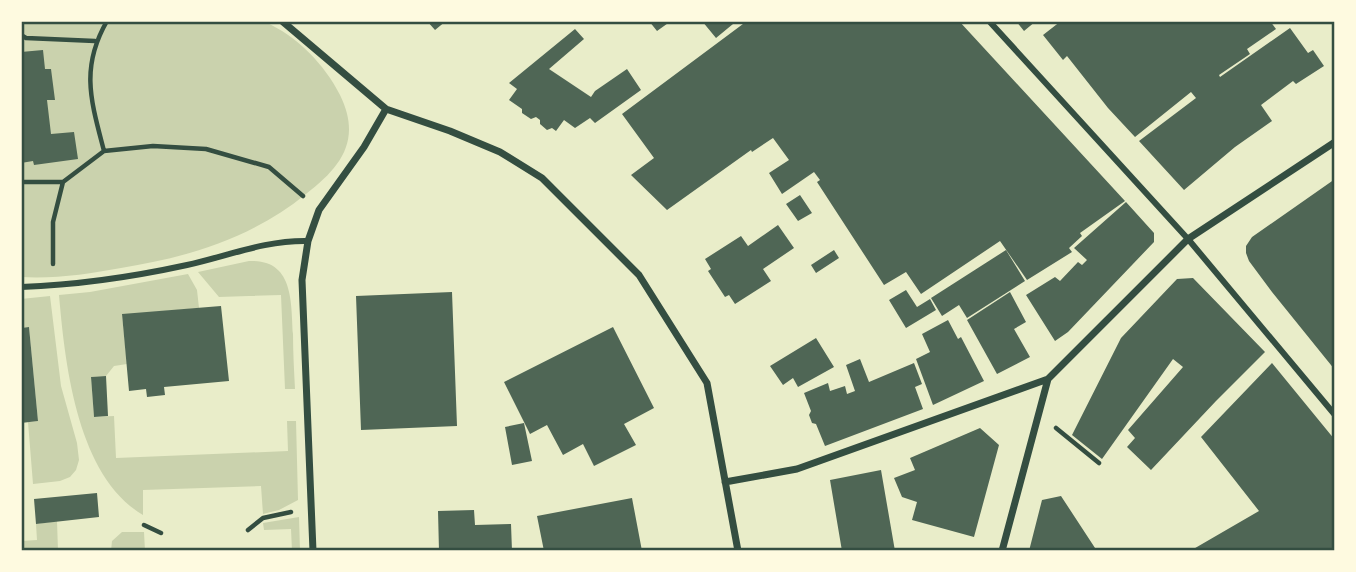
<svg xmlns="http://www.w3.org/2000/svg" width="1356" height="572" viewBox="0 0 1356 572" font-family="Poppins,sans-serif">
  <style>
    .green { fill: #cad2ad }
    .building { fill: #4f6655 }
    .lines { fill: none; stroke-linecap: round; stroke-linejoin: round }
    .path { stroke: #344e41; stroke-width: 4.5 }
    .pedestrian { stroke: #344e41; stroke-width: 6 }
    .minor { stroke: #344e41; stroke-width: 7 }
    .neatline { fill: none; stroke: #344e41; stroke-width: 2.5 }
  </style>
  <rect width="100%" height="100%" fill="#e9edc9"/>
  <path class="green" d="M21 21C83 21 145 21 207 21 221 21 253 17 265 22 297 36 325 65 340 95 362 140 341 167 306 194 252 238 189 257 121 268 89 274 54 279 21 277Z
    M249 261C294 259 291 302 293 334 293 352 294 370 295 389H285L281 295 219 297 198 272Z
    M188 274 197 290 199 308 122 315 127 364 114 366 106 376 91 377 94 417 114 416 116 458 288 451 287 421H296L298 500 279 510 263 514 261 486 143 490V515C77 476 65 364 59 295L90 292Z
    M50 296 61 386 77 443 79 460 76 470 70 477 60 481 33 484 28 422 38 421 29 327 21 328V299Z
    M299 517 300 551H292L291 529 264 530 263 523Z
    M57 521 58 551H21V541L37 540 36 524Z
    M122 532H144L145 551H111L112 541Z"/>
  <path class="building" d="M427 21H446L435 30Z
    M649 21H671L657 31Z
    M702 21H731L733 24 716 38Z
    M747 21H959L1125 201 1080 233 1082 236 1069 248 1072 252 1027 280 1000 241 921 294 906 272 884 285 817 182 820 180 814 172 782 194 769 173 789 160 773 138 752 152 751 150 667 210 631 175 654 158 622 114Z
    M1016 21H1036L1024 31Z
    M1061 21H1270L1276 29 1247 49 1250 54 1219 75 1220 77 1290 28 1308 53 1313 50 1324 66 1296 84 1293 81 1261 105 1272 121 1235 147 1184 190 1139 141 1196 98 1191 92 1135 137 1108 108 1067 56 1063 60 1043 35Z
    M575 29 584 39 549 69 591 97 595 91 627 69 641 90 595 123 590 118 575 128 564 120 556 131 552 128 547 130 540 124V120L536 117 531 119 522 113V109L509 100 517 89 509 83Z
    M43 50 45 69H51L55 100H47L51 134 74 132 78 159 34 165 33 161 21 163V52Z
    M1335 179V370L1272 292 1249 261 1246 253V246L1252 237Z
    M800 195 812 213 798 221 786 204Z
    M1126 202 1154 233V242L1068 332 1055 341 1026 295 1055 277 1060 281 1078 262 1082 265 1087 260 1074 248Z
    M778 225 794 248 763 269 771 281 735 304 729 295 725 297 708 271 711 269 705 259 741 236 748 246Z
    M834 250 839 258 816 273 811 265Z
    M1006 250 1025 281 967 318 959 305 942 316 931 298Z
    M1193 278 1265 352 1216 401 1151 470 1127 447 1135 438 1128 430 1183 367 1173 359 1102 459 1072 435 1121 338 1177 279Z
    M906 290 917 307 930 299 936 310 906 328 889 300Z
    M452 292 457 426 361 430 356 296Z
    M1010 292 1026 322 1014 329 1030 357 997 374 967 320Z
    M221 306 229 381 164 387 165 395 147 397 146 389 129 391 122 314Z
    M948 320 958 339 961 337 984 381 933 405 916 359 930 352 922 334Z
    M29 327 38 421 21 423V328Z
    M613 327 654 408 624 424 636 445 594 466 583 444 563 455 547 425 530 434 504 382Z
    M816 338 834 367 798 387 793 378 783 385 770 366Z
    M860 359 869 382 914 363 922 384 915 387 923 409 825 446 816 424 812 423 809 415 811 411 804 393 828 383 830 391 845 386 847 394 855 391 846 365Z
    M1272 363 1335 440V551H1190L1259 511 1201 437Z
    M106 376 108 416 94 417 91 377Z
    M524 423 532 461 512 465 505 427Z
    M980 428 999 445 974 537 912 520 917 502 902 497 894 478 915 470 910 458Z
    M881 470 895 551H842L830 480Z
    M97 493 99 517 36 524 34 499Z
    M1061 496 1097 551H1029L1042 500Z
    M632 498 642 551H544L537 516Z
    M474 510 475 525 511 524 512 551H439L438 511Z"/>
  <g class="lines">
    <path class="path" d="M21 35 26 38 95 41
      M104 151 153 146 206 149 269 167 303 196
      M21 182H63
      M53 264V222L63 182 104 151C91 101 80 68 107 21
      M1056 428 1099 463
      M144 525 161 533
      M248 530 263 518 291 512"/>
    <path class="pedestrian" d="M989 21 1188 239 1335 415
      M21 287C76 285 132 277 187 265 228 256 265 240 308 241"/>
    <path class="minor" d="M282 21 386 109 450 131 500 152 542 178 639 275 707 383 738 551
      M725 482 797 469 1048 379
      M313 551 302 280 308 241 319 210 364 147 386 109
      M1002 551 1048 379 1188 239 1335 142"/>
  </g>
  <rect width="1356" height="572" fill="none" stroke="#fefae0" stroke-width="46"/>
  <rect x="23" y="23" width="1310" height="526" class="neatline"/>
</svg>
